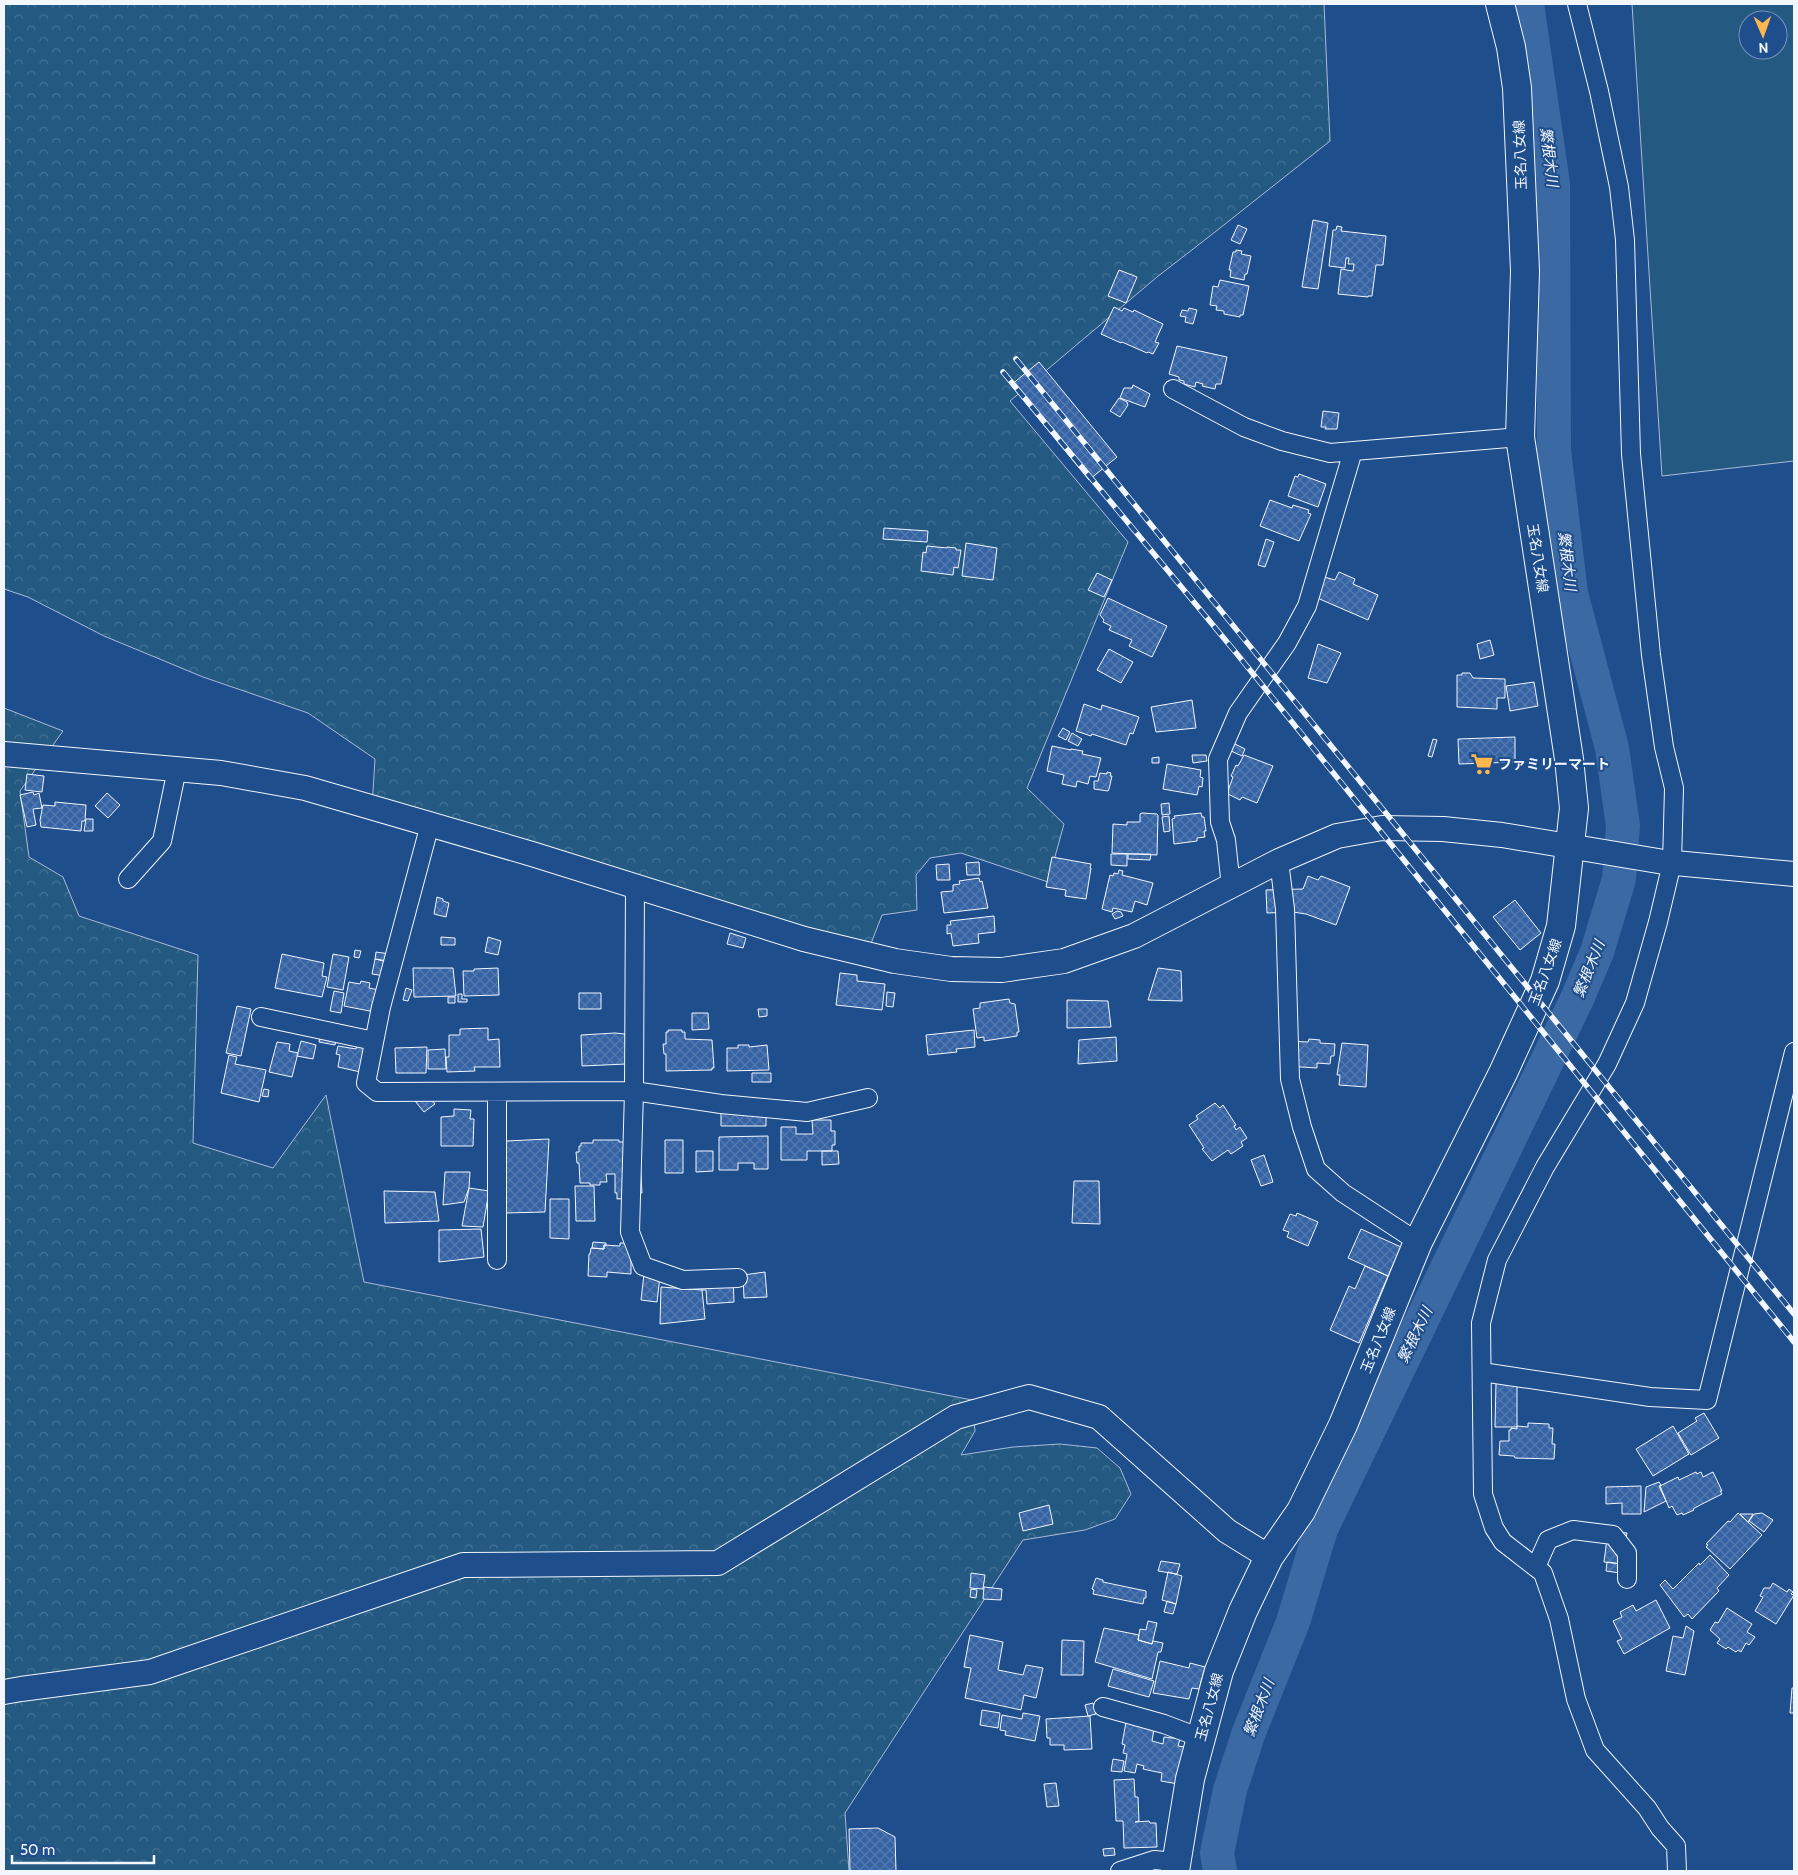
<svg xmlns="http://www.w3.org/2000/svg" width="1798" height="1875" viewBox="0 0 1798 1875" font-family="Cabin,'Noto Sans JP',sans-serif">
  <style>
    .green { fill: #245a82; stroke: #a8bbd7; fill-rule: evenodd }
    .forest { fill: url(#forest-crowns); stroke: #a8bbd7 }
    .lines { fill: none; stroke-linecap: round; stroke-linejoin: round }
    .river { stroke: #3b69a3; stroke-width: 34 }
    .building { fill: url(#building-cross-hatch); stroke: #f2f6ff }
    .street-casing { stroke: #f2f6ff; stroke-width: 20 }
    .secondary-casing { stroke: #f2f6ff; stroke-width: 26 }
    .primary-casing { stroke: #f2f6ff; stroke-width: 30 }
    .street { stroke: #1f4e8c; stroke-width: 18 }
    .secondary { stroke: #1f4e8c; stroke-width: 24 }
    .primary { stroke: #1f4e8c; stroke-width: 28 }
    .rail-casing { stroke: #f2f6ff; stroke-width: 5.5 }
    .rail { stroke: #1f4e8c; stroke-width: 4; stroke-dasharray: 11; stroke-linecap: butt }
    .labels { text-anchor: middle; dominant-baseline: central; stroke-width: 4; stroke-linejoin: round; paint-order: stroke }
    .street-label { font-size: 14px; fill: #f2f6ff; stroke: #1f4e8c }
    .poi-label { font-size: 14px; font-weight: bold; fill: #f2f6ff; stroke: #1f4e8c; text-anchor: start }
    .water-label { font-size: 15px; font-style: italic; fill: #f2f6ff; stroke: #1f4e8c }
  </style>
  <defs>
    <pattern id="forest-crowns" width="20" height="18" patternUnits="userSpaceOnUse" patternTransform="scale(1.25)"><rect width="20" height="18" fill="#245a82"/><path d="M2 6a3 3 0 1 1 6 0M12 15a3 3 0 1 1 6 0" fill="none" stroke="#447295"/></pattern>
    <pattern id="building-cross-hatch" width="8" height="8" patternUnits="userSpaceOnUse" patternTransform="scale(1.25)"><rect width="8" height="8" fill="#3563a3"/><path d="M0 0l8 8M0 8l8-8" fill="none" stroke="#537ab1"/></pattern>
  </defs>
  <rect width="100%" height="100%" fill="#1f4e8c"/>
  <path class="green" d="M1632 4H1794V461L1662 476ZM1748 20H1778V50H1748Z"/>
  <path class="forest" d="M4 4H1324L1330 141 1215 232 1157 277 1010 401 1128 542 1027 788 1064 824 1048 882 961 853 930 858 916 875 917 910 882 915 867 954 372 807 375 759 308 713 203 677 104 636 28 597 4 589Z
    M4 708 63 731 20 791 29 857 63 877 79 916 198 955 193 1143 273 1168 326 1095 364 1282 972 1400 975 1431 961 1455 1013 1447 1060 1444 1097 1448 1120 1468 1131 1494 1115 1519 1085 1530 1023 1540 845 1813 849 1871H4Z"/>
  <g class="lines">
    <path class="river" d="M1220 1871 1217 1853 1230 1790 1249 1732 1293 1622 1321 1529 1577 999 1597 952 1619 879 1623 826 1612 748 1571 593 1554 450 1553 184 1527 4"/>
  </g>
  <path class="building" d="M1313 220 1328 223 1318 289 1302 287Z
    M1238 225 1247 229 1240 244 1231 240Z
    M1337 226 1342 227 1341 231 1386 236 1383 265H1376L1372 296H1368V297L1338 294 1341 269 1353 271 1354 264H1348L1349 258H1346L1345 268 1329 266 1333 230H1336Z
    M1236 250 1242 251 1241 254 1251 256 1247 274H1245L1244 280 1230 277 1231 270H1229L1233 252H1236Z
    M1119 270 1137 277 1126 303 1108 296Z
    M1220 280 1249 286 1243 315H1240V317L1224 314V311L1216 310 1217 306 1210 305 1213 286 1218 287Z
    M1114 307 1122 311 1124 308 1133 312 1134 310 1163 324 1155 342 1159 343 1153 354 1148 352 1147 353 1122 342 1121 343 1101 334Z
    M1189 308 1197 310 1193 324 1185 322 1186 317 1180 316 1182 310 1188 311Z
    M1177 346 1227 357 1221 384H1216L1215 389 1202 386 1203 384 1196 382 1195 387 1184 384V381L1179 380V377L1169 374Z
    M1039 362 1117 457 1089 480 1011 385Z
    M1133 385 1150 394 1145 407 1120 398 1124 388H1132Z
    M1119 398 1127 402 1128 405 1120 417 1110 411Z
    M1323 411 1339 413 1337 429H1325L1326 427H1321Z
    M1299 474 1326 484 1318 507 1288 496 1295 476 1298 477Z
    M1270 500 1292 508 1293 505 1309 510 1308 513 1311 514 1299 541 1260 526Z
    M884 528 928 531 927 542 883 539Z
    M1266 539 1274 542 1265 567 1258 565Z
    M966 543 997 548 993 580 962 576Z
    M927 546 947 548V547L956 548V550H961L958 568 954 567 953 575 921 571 923 552 926 553Z
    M1339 572 1355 579 1353 584 1378 595 1368 620 1315 597 1324 577 1335 580Z
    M1097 573 1112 580 1104 597 1088 590Z
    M1108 598 1167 626 1152 657 1129 646 1132 640 1109 630 1111 626 1103 622 1104 620 1100 615Z
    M1490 640 1494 655 1480 659 1477 644Z
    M1318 644 1341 653 1327 683 1308 678Z
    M1109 649 1133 662 1121 683 1097 670Z
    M1462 673H1470L1473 678 1505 679V698H1497V709L1457 707V675H1462Z
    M1534 682 1538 706 1510 711 1506 686Z
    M1192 700 1196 728 1156 732 1151 707Z
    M1084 704 1101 710 1102 705 1139 717 1133 734 1130 733 1126 745 1092 734 1091 736 1076 731Z
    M1063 728 1070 732 1066 740 1058 736Z
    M1072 733 1082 739 1078 746 1068 741Z
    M1515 737V762L1459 764 1458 739Z
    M1433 739 1437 740 1432 757 1428 756Z
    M1233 743 1245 749 1242 756 1229 750Z
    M1052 746 1071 750V749L1083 751 1082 754 1101 758 1096 777 1090 776 1088 784 1077 781 1076 787 1062 784 1064 775 1047 771Z
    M1192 755H1206L1207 761 1193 763Z
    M1244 755 1273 766 1257 803 1242 797 1240 800 1228 794 1229 792 1228 791 1233 777 1231 776 1236 765 1238 766Z
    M1159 757V763H1152V758Z
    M1167 764 1201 770 1200 777 1203 778 1202 787 1199 786 1197 795 1163 789Z
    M1107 772 1111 773 1110 776H1112L1109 789 1108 791 1094 789V781H1098L1100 773 1107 774Z
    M27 774 44 776 42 792 25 790Z
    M33 792 34 795 39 793 42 808 33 809 36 825 27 827 20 795Z
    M107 793 120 805 108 818 95 806Z
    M55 802 86 805 85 821H82L81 831 41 827 40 820 43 805 55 806Z
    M1169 803 1170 814 1162 815 1161 804Z
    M1142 813 1157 814 1158 815 1157 855 1112 853 1113 824 1127 825V822H1140V814Z
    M1201 813 1202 817H1204L1206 831H1204L1205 837 1197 838V841L1174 844 1172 819 1175 818 1174 816Z
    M1169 816 1170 831 1164 832 1162 817Z
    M86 819H93V831H84Z
    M1111 854H1127V866L1111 865Z
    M1128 854H1151L1150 860 1128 859Z
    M1052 857 1091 864 1090 868H1091L1086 899 1065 896 1066 890 1046 887Z
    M979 862 980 875H967L966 863Z
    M949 864 950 880H937L936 865Z
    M1119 870 1123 871 1122 875 1153 883 1147 905 1135 901 1132 912 1113 908 1112 912 1102 909 1110 875 1113 876 1114 873 1118 874Z
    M1308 876 1318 880 1321 876 1350 887 1336 925 1306 914 1293 912 1267 913 1266 890 1303 889Z
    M979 878 980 882 982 881 988 908 944 913 941 892 953 891V885L960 884 959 881Z
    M437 897 443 899V901L449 903 446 917 434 914Z
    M1515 900 1541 933 1520 950 1493 917Z
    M1117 911 1121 912 1123 916 1115 919 1112 914Z
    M994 916 995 932 978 934 979 943 953 946 951 933 947 934V925H951L950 921Z
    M730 933 746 938 743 948 727 944Z
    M441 937 455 938V945H441Z
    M488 937 501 941 498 955 485 952Z
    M355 950 361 951 359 958 354 957Z
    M376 952 390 954 388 961 375 959Z
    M282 954 324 963 322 976 327 977 322 997 275 988Z
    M333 954 349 957 343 990 327 987Z
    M375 959 388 962 385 976 372 974Z
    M413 968H453L456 996 414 997Z
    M498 968 499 995 464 996 463 971H474V969Z
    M1158 968 1181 971 1182 1001 1148 1000Z
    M840 973 857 975V981L885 984 882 1010 836 1005Z
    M361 981 370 983 369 988 379 990 375 1012 344 1006 349 982 360 984Z
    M406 988 412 990 408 1001 403 1000Z
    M334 991 344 993 341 1013 330 1011Z
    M887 992 895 993 893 1007 886 1006Z
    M579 993H601V1009H579Z
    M458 994H462V999H467V1002H458Z
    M448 997H455V1003H448Z
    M1009 999 1010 1003 1015 1004 1019 1032H1017V1036L984 1041V1037L977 1038 973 1009 980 1008V1003Z
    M1067 1000 1108 1001 1111 1027 1067 1028Z
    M237 1006 251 1009 241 1056 226 1053Z
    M758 1009H767V1016L759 1017Z
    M692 1013H708L709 1029 692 1030Z
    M322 1028 338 1031 335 1045 319 1042Z
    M488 1028V1040L499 1039 500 1067H474L475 1071 447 1072 446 1057H449V1035H460V1029Z
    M668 1030H682V1032H685V1039L712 1040 714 1068H712V1070L666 1071V1054H664L663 1044H666V1032H668Z
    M974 1030 975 1047 956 1049 957 1052 928 1055 926 1035Z
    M615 1033 625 1034 626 1064 582 1066 581 1035Z
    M1116 1037 1117 1061 1078 1064 1079 1040Z
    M1309 1039 1320 1040V1043L1335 1044 1334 1056H1331L1330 1064 1317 1063V1068L1285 1066 1286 1041 1308 1042Z
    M301 1041 316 1045 313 1059 297 1056Z
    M358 1041 371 1044 365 1073 338 1067 340 1055 336 1054 338 1046 356 1049Z
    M277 1042 290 1044 289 1051 298 1053 292 1077 269 1072Z
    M1342 1043 1368 1045 1366 1087 1339 1085 1340 1075H1337Z
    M738 1045H749V1047L767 1045 769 1070 727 1071V1048H738Z
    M427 1047 426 1073H396L395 1048Z
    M445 1049 446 1069H428V1050Z
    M229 1055 237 1057 235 1064 266 1070 259 1102 221 1093Z
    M752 1073H771V1082H752Z
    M264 1089 269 1090 268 1097 262 1096Z
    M426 1092 435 1104 424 1112 415 1101Z
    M766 1103V1126H721V1104Z
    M1215 1103 1220 1108 1223 1105 1236 1125 1234 1126 1236 1130 1240 1127 1247 1138 1241 1142 1243 1146 1231 1154 1228 1150 1212 1161 1202 1149 1204 1148 1189 1125 1198 1119 1196 1116Z
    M454 1109 471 1110 470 1119H474L473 1146H441V1117L454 1116Z
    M812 1120H831V1131H835V1145H832V1151H807V1160H781V1127H796V1134H813Z
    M768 1136V1169H754V1163H738V1170H719V1137Z
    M549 1139 545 1212 506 1213V1141Z
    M593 1140H619V1142H639L642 1193H639V1198L617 1199V1193H615V1174H606L607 1182H600V1185H590V1183H580L579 1163H577L576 1152H579V1146H581V1143H593Z
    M665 1140H683V1173H665Z
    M696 1151H713V1171L696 1172Z
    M822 1151H838L839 1164 822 1165Z
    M1264 1155 1273 1182 1261 1186 1251 1160Z
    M445 1172H470L469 1188 464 1202 443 1205Z
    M1074 1181H1099L1100 1224 1072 1223Z
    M575 1186H594L595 1221H576Z
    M469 1188 489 1191 483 1227 462 1226Z
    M384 1191 435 1192 439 1221 385 1223Z
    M550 1199H569V1239L550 1238Z
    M1297 1213 1318 1222 1308 1246 1287 1237 1289 1232 1283 1230 1290 1214 1296 1216Z
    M481 1229 484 1257 439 1262V1230Z
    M1361 1229 1401 1247 1388 1276 1348 1258Z
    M593 1242 606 1243V1246L604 1245V1249L592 1248Z
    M620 1243H631V1274L607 1272V1277L588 1276 589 1254H590L591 1248 604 1249V1245L620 1246Z
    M1365 1266 1388 1276 1359 1343 1330 1330 1349 1286 1355 1289Z
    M765 1272 767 1297 744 1298 743 1275Z
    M644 1274 660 1276 657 1302 641 1300Z
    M733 1275 734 1302 707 1304 706 1290H702V1281Z
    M661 1287 702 1290 705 1319 660 1324Z
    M1496 1382H1517V1427H1495Z
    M1704 1413 1719 1438 1691 1455 1678 1433 1697 1421 1695 1418Z
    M1528 1423 1549 1424V1428H1553L1552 1444H1555L1554 1459 1515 1458 1514 1456 1499 1455 1500 1441H1509V1430H1511V1428L1517 1429V1426L1528 1427Z
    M1673 1426 1689 1454 1653 1476 1636 1449Z
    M1696 1472 1697 1474 1701 1472 1703 1477 1713 1472 1722 1491H1720L1722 1494 1702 1504 1693 1509 1694 1510 1683 1515 1682 1513 1677 1515 1672 1506 1669 1508 1660 1486 1678 1477 1679 1480Z
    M1659 1482 1661 1485 1659 1486 1666 1501 1644 1512 1646 1487Z
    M1641 1486V1514H1622V1503L1606 1504V1487Z
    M1049 1505 1053 1524 1023 1531 1019 1513Z
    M1738 1513 1762 1535 1730 1569 1706 1547 1708 1545 1706 1544 1728 1521 1730 1522Z
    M1762 1513 1773 1520 1764 1532 1749 1521 1754 1514Z
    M1740 1514H1753L1748 1522Z
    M1608 1531 1627 1533 1625 1544 1632 1545 1630 1565 1604 1562Z
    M1710 1555 1729 1575 1717 1588 1719 1591 1692 1619 1688 1614 1684 1617 1660 1585 1665 1580 1673 1589 1699 1563 1700 1565Z
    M1161 1561 1180 1564 1177 1574 1158 1571Z
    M1607 1562 1621 1564 1620 1573 1606 1571Z
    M1168 1572 1182 1576 1176 1604 1162 1600Z
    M971 1573 985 1575 983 1589 970 1588Z
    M1096 1578 1103 1580V1582L1146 1591V1598H1144L1143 1604 1093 1594 1094 1590 1092 1589Z
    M1773 1583 1787 1592 1789 1589 1793 1592 1791 1594 1794 1595 1776 1624 1755 1611 1763 1597 1760 1596 1764 1588H1770Z
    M984 1587 1002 1589 1001 1600 983 1599Z
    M971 1589 977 1590 976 1598 970 1597Z
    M1656 1600 1670 1628 1624 1654 1617 1641 1622 1639 1613 1621 1622 1617 1620 1612 1633 1605 1636 1611Z
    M1167 1601 1176 1604 1173 1614 1164 1612Z
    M1727 1608 1752 1624 1747 1632 1755 1637 1749 1645 1746 1643 1741 1652 1738 1650 1736 1652 1728 1647 1726 1649 1717 1643 1720 1639 1710 1630 1715 1622 1718 1623Z
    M1148 1621 1157 1623 1152 1644 1138 1640 1140 1629 1146 1630Z
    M1686 1626 1694 1631 1685 1675 1666 1671 1673 1636 1683 1638Z
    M1104 1628 1139 1635 1138 1640 1152 1644 1153 1641 1163 1643 1161 1652H1158L1152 1679 1095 1662Z
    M970 1635 1003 1642 998 1670 1023 1675 1026 1665 1043 1668 1036 1698 1024 1695 1021 1710 965 1698 971 1668 964 1667Z
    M1062 1640 1084 1641 1083 1675H1061Z
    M1160 1661 1189 1668 1190 1663 1205 1667 1199 1689 1192 1688 1189 1699 1153 1693Z
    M1113 1669 1154 1681 1149 1697 1108 1686Z
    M1792 1688H1794V1713H1790Z
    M1093 1703 1096 1714 1088 1716 1085 1705Z
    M982 1710 1000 1713 998 1728 980 1725Z
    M1128 1711 1155 1723 1152 1741 1163 1744 1164 1737 1180 1739 1178 1746 1185 1747 1178 1784 1161 1781 1162 1773 1143 1769 1144 1766 1137 1764 1135 1773 1124 1771 1127 1754 1123 1753 1125 1745 1122 1744Z
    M1023 1713 1040 1716 1035 1741 1005 1735 1006 1731 1000 1730 1002 1715 1022 1719Z
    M1090 1716 1092 1749 1064 1750V1745H1050V1738H1047L1046 1719Z
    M1113 1759 1124 1761 1122 1772 1111 1771Z
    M1134 1779 1135 1797H1138L1139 1821 1135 1822 1149 1821 1150 1823H1156L1157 1847 1124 1848 1123 1821H1116L1114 1780Z
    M1056 1783 1059 1806 1047 1807 1044 1784Z
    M878 1828 895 1837 896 1871H850L849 1829Z
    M1114 1848 1115 1855 1104 1856 1103 1849Z"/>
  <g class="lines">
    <defs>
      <path id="street" d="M1577 4 1599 91 1619 187 1625 240 1631 454 1651 655 1664 747 1674 788 1672 863 1658 922 1635 1003 1607 1064 1545 1167 1497 1260 1481 1323 1483 1494 1494 1528 1503 1542 1543 1573 1559 1619 1576 1699 1595 1750 1647 1808 1660 1828 1676 1846 1677 1871
        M1173 389 1244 427 1282 441 1330 453 1520 437
        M430 824 381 1007 366 1083 377 1092 634 1091 635 886
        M1279 861 1285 909 1290 1079 1302 1127 1316 1169 1343 1193 1418 1242
        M128 879 162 841 177 769
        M1231 887 1226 840 1220 822 1218 759 1238 713 1287 643 1307 606 1353 451
        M261 1017 374 1041
        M497 1260V1092
        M738 1278 683 1280 643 1266 630 1232 634 1091 721 1104 807 1112 868 1098
        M1482 1372 1650 1397 1707 1400 1794 1052
        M1536 1567 1548 1540 1573 1530 1613 1535 1627 1553V1579
        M1103 1707 1164 1724 1201 1738
        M1120 1871 1154 1860 1177 1862"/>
      <path id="secondary" d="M4 754 221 773 305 788 532 854 804 939 895 961 951 969 1002 970 1064 961 1134 936 1279 861 1337 836 1382 828 1443 829 1502 835 1664 862 1794 874
        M4 1692 21 1689 150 1672 463 1565 718 1563 956 1417 1029 1397 1099 1417 1227 1531 1269 1557"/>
      <path id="primary" d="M1175 1871 1190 1779 1219 1671 1243 1611 1269 1557 1301 1511 1343 1425 1418 1242 1503 1073 1545 981 1561 926 1574 808 1569 759 1520 437 1525 271 1517 88 1511 47 1500 4"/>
    </defs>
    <use href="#street" class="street-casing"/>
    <use href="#secondary" class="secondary-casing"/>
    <use href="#primary" class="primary-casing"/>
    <use href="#street" class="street"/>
    <use href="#secondary" class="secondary"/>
    <use href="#primary" class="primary"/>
    <defs>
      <path id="rail" d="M1016 359 1794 1314
        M1003 372 1237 654 1794 1342"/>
    </defs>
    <use href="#rail" class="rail-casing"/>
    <use href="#rail" class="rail"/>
  </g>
  <defs>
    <symbol id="supermarket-bare" viewBox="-9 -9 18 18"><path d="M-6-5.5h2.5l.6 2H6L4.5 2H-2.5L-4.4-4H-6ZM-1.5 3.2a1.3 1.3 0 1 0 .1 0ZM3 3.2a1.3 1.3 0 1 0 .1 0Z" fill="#ffb74d" stroke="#1f4e8c" stroke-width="2.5" paint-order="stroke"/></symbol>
  </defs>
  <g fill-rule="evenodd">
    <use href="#supermarket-bare" x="1466" y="748" width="32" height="32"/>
  </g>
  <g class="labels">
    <g class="street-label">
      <text transform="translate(1520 155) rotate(-92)">玉名八女線</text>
      <text transform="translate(1538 558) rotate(81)">玉名八女線</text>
      <text transform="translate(1545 972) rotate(-70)">玉名八女線</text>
      <text transform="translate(1378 1340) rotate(-68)">玉名八女線</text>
      <text transform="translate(1209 1707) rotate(-75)">玉名八女線</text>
    </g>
    <g class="poi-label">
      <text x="1498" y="764">ファミリーマート</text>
    </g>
    <g class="water-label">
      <text transform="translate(1549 157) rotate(83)">繁根木川</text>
      <text transform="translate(1567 561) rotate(83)">繁根木川</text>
      <text transform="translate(1589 969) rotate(-68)">繁根木川</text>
      <text transform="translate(1415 1335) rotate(-64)">繁根木川</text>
      <text transform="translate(1259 1708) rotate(-69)">繁根木川</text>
    </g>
  </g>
  <rect width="1798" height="1875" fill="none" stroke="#f2f6ff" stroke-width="10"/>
  <g transform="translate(1763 35) rotate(178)"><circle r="24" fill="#1f4e8c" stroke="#7391ba"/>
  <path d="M0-4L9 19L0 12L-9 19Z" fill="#ffb74d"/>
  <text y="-8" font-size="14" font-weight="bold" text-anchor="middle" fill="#f2f6ff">N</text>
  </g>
  <path d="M12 1855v8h142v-8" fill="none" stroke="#f2f6ff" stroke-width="2.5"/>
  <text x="20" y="1855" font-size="15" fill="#f2f6ff" stroke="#1f4e8c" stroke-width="4" paint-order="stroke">50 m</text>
</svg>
